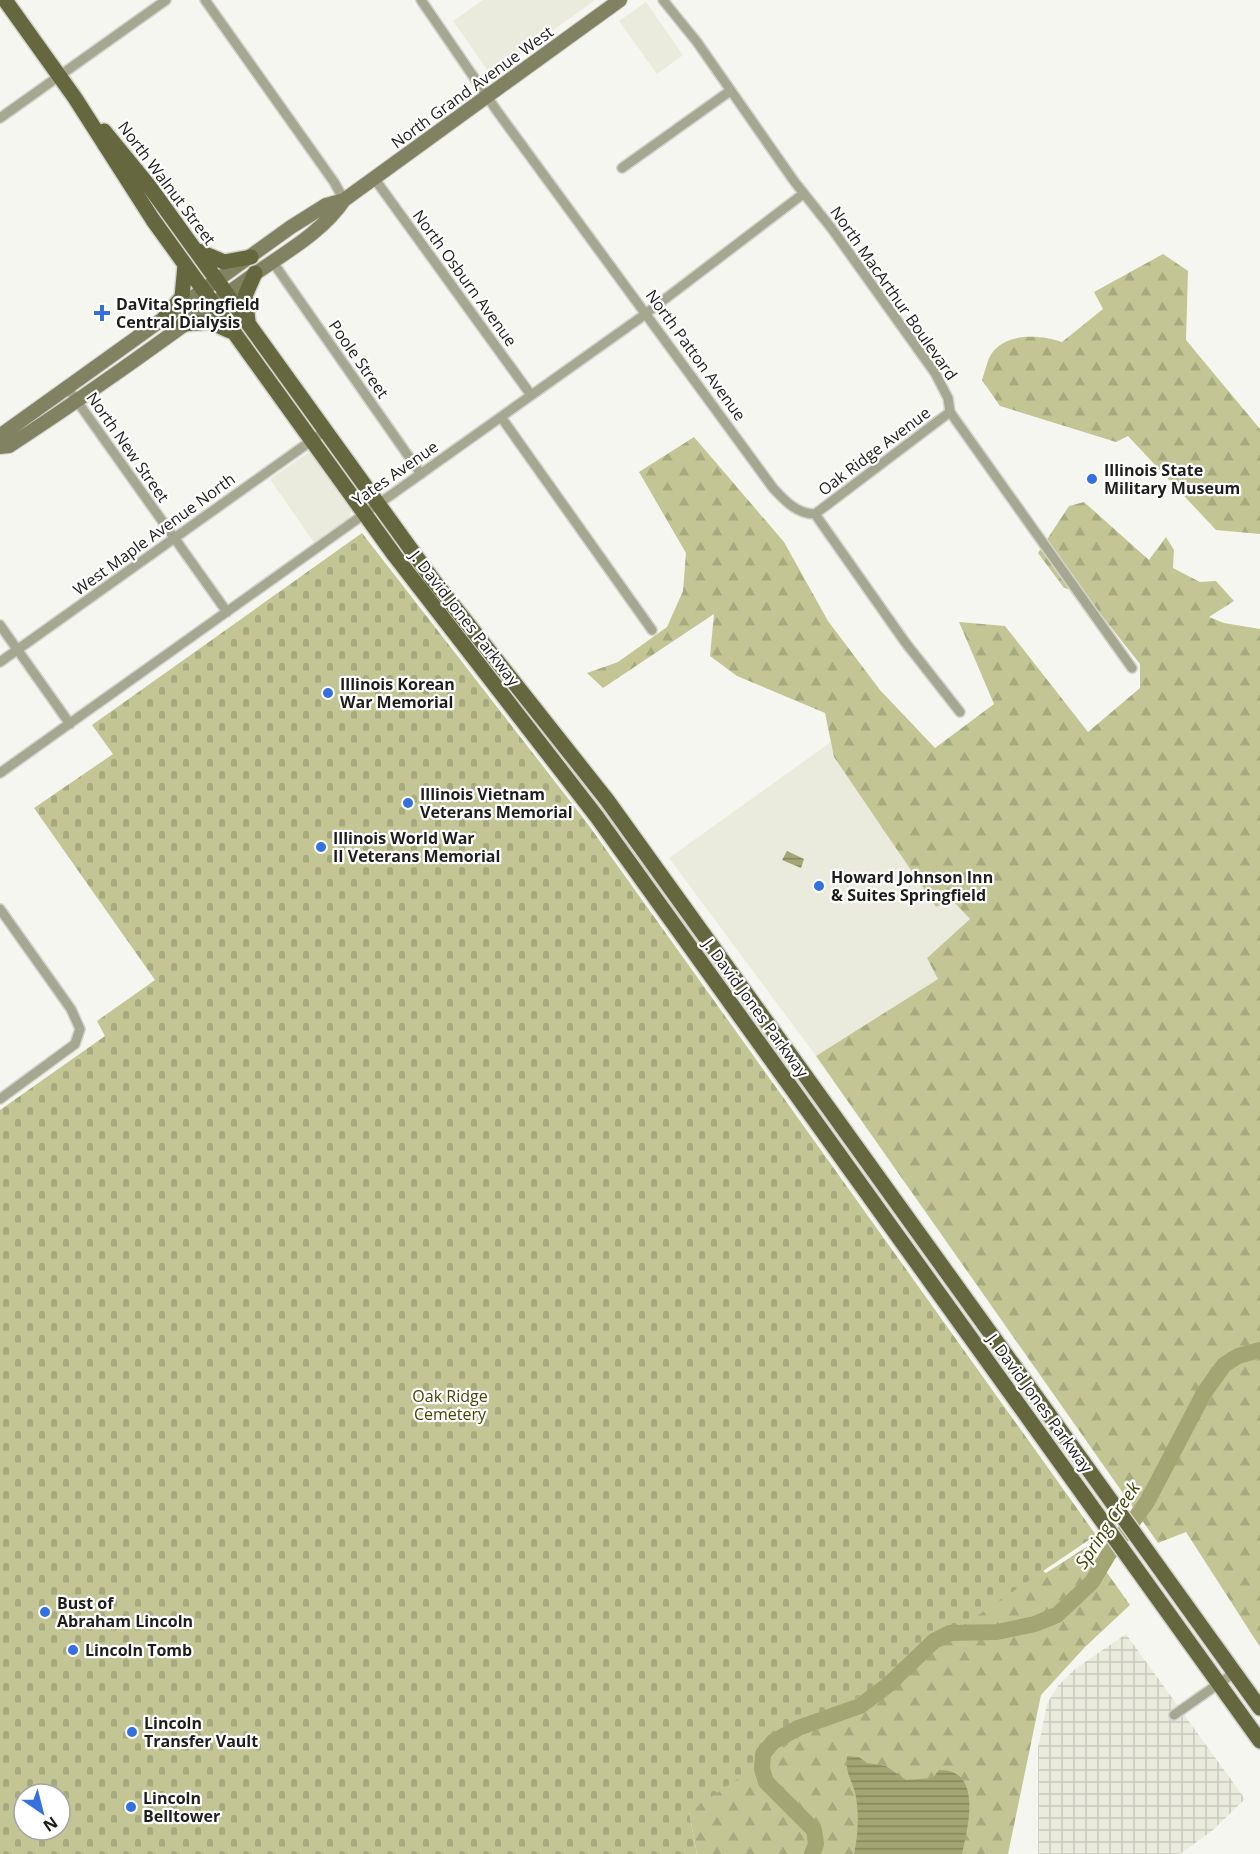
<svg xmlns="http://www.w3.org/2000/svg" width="1260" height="1854" viewBox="0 0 1260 1854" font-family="'Open Sans',sans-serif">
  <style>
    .built { fill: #eaebdd }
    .industrial { fill: url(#industrial-grid) }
    .forest { fill: url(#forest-firs) }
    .cemetery { fill: url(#cemetery-stones); fill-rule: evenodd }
    .water { fill: url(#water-rules) }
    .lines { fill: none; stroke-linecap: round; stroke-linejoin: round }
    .river { stroke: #a3a672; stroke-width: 16 }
    .minor-casing { stroke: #d2d3cd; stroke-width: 12 }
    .secondary-casing { stroke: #d2d3cd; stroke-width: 16 }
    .primary-casing { stroke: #d2d3cd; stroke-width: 18 }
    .minor { stroke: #a6a791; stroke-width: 9 }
    .secondary { stroke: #808261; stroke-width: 14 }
    .primary { stroke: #65673e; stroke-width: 15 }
    .poi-dot { fill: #3471df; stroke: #fff; stroke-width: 2 }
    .labels { text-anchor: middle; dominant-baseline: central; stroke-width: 4.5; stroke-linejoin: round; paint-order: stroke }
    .street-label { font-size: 16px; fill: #1d1d1b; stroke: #fff }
    .poi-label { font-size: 16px; font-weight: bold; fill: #1d1d1b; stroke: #fff; text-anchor: start }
    .park-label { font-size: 16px; fill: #444504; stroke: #fff }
    .water-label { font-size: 18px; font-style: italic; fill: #434504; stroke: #fff }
  </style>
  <defs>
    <pattern id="industrial-grid" width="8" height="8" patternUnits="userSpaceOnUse" patternTransform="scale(1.5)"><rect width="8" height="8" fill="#eaebdd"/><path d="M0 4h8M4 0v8" fill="none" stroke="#c8c9bd"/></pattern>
    <pattern id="forest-firs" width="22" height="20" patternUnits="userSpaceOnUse" patternTransform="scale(1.5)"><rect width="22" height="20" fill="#c3c694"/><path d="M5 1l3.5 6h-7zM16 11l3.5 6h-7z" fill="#a7aa7f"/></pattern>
    <pattern id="cemetery-stones" width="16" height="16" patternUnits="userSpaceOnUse" patternTransform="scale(1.5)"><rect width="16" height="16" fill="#c3c694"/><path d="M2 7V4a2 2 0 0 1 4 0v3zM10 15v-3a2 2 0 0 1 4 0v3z" fill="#a7aa7f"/></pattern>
    <pattern id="water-rules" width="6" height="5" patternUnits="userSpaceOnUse" patternTransform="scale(1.5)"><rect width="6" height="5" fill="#a3a672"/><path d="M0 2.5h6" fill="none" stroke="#84875d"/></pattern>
  </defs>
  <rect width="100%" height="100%" fill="#f5f6ef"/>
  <path class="built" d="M483 0H595L491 75 453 21Z
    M646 2 683 55 657 74 619 21Z
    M308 453 314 454 352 508 349 518 315 544 270 479Z
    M831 742 834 757 936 907 952 900 970 919 927 958 938 979 816 1056 669 858Z"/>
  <path class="industrial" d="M1126 1634 1245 1799 1213 1830 1180 1854H1038V1748L1047 1704 1058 1686 1075 1669Z"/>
  <path class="forest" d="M1163 254 1188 271 1186 340 1260 429V534L1216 530 1128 436 1116 442 1000 406 982 380C985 372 987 360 992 353 1007 332 1042 335 1062 342L1103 309 1094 292Z
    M694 437 784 542 828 621 880 690 935 748 994 704 959 622 1005 626 1088 732 1140 688V664L1084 593 1064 588 1038 553 1069 506 1084 502 1149 560 1166 537 1174 550 1173 568 1200 582 1216 581 1234 601 1209 617 1224 623 1260 629V1647L1186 1532 1158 1543 816 1056 938 979 927 958 970 919 952 900 936 907 834 757 825 713 737 676 710 656 714 614 603 688 587 673 618 662 667 627 683 591 686 553 639 472Z
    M1088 1546 1130 1605 1085 1647 1041 1695 1008 1854H697L683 1781 1019 1554 1046 1573Z"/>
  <path class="cemetery" d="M362 533 587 823 1096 1535 689 1812 697 1854H0V1110L105 1036 97 1021 155 980 34 808 113 754 92 725ZM24 1794H60V1830H24Z"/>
  <path class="water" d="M787 851 804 859 801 868 782 860Z
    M847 1756 859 1757 867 1763 886 1766 906 1780 933 1778 939 1770C983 1769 968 1827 962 1854H854C858 1836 859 1816 856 1797 853 1780 845 1776 847 1756Z"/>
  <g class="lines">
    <path class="river" d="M812 1854 816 1844 814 1830 766 1782 762 1769 763 1754 773 1742 798 1728 860 1706 888 1685 934 1641 950 1633 997 1632 1035 1624 1057 1615 1092 1582 1108 1555 1147 1502 1204 1393 1224 1365 1238 1356 1260 1350"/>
    <defs>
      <path id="minor" d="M205 0 334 182 344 200
        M421 0 497 111 773 488C785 501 797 514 815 514L905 642 960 712
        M663 0 697 42 794 181 832 229 935 373 948 398 950 412 1132 668
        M0 118 166 0
        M622 168 730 91
        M374 178 531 395
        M272 261 421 474
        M67 387 227 612
        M501 417 652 630
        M815 514 950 412
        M0 625 70 724
        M0 662 325 431
        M0 773 640 318 803 194
        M0 909 71 1009 80 1029 75 1044 0 1099
        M1174 1715 1234 1673"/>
      <path id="secondary" d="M0 439 1 435 291 227 326 205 344 200 620 0
        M0 447 9 446C91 393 170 335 249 278 281 255 322 233 344 200"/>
      <path id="primary" d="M5 0 75 98 153 220 395 556 597 817 1260 1741
        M104 131 149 186 433 580 607 800 1260 1708
        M198 251 224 262 251 257
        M165 317 182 297 185 265
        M248 321 245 296 255 273
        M183 324 210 322 230 331"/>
    </defs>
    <use href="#minor" class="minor-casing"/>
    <use href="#secondary" class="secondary-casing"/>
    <use href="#primary" class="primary-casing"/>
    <use href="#minor" class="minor"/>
    <use href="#secondary" class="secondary"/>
    <use href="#primary" class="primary"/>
  </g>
  <g class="poi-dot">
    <path d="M99 304h6v6h6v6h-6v6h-6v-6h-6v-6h6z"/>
    <circle cx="1092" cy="479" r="6"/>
    <circle cx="328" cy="693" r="6"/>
    <circle cx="408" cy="803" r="6"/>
    <circle cx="321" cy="847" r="6"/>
    <circle cx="819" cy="886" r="6"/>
    <circle cx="45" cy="1612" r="6"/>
    <circle cx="73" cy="1650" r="6"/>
    <circle cx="132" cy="1732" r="6"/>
    <circle cx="131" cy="1807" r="6"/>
  </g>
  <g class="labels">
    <g class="street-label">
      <text transform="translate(472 87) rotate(-36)">North Grand Avenue West</text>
      <text transform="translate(167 183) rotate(53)">North Walnut Street</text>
      <text transform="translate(465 278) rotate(54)">North Osburn Avenue</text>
      <text transform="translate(894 293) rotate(55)">North MacArthur Boulevard</text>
      <text transform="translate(696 355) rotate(54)">North Patton Avenue</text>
      <text transform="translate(359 359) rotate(55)">Poole Street</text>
      <text transform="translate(128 447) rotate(55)">North New Street</text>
      <text transform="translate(874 451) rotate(-37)">Oak Ridge Avenue</text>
      <text transform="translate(395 473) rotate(-35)">Yates Avenue</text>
      <text transform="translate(154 534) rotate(-36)">West Maple Avenue North</text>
      <text transform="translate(465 618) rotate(52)">J. David Jones Parkway</text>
      <text transform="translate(756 1008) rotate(54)">J. David Jones Parkway</text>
      <text transform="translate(1040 1403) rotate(54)">J. David Jones Parkway</text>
    </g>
    <g class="poi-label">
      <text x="116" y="304">DaVita Springfield<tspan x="116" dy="18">Central Dialysis</tspan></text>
      <text x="1104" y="470">Illinois State<tspan x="1104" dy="18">Military Museum</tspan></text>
      <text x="340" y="684">Illinois Korean<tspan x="340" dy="18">War Memorial</tspan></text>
      <text x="420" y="794">Illinois Vietnam<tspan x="420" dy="18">Veterans Memorial</tspan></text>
      <text x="333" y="838">Illinois World War<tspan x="333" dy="18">II Veterans Memorial</tspan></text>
      <text x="831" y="877">Howard Johnson Inn<tspan x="831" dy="18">&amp; Suites Springfield</tspan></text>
      <text x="57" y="1603">Bust of<tspan x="57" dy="18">Abraham Lincoln</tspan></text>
      <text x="85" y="1650">Lincoln Tomb</text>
      <text x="144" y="1723">Lincoln<tspan x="144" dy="18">Transfer Vault</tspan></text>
      <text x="143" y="1798">Lincoln<tspan x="143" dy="18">Belltower</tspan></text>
    </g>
    <g class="park-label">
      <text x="450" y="1396">Oak Ridge<tspan x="450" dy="18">Cemetery</tspan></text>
    </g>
    <g class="water-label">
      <text transform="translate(1107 1525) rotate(-56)">Spring Creek</text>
    </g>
  </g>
  <g transform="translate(42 1812) rotate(145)"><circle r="28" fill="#ffffff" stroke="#a5a5a4" stroke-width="1.5"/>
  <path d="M0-4.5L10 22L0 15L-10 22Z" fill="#3471df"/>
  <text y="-9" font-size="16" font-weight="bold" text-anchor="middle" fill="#1d1d1b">N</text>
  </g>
</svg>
